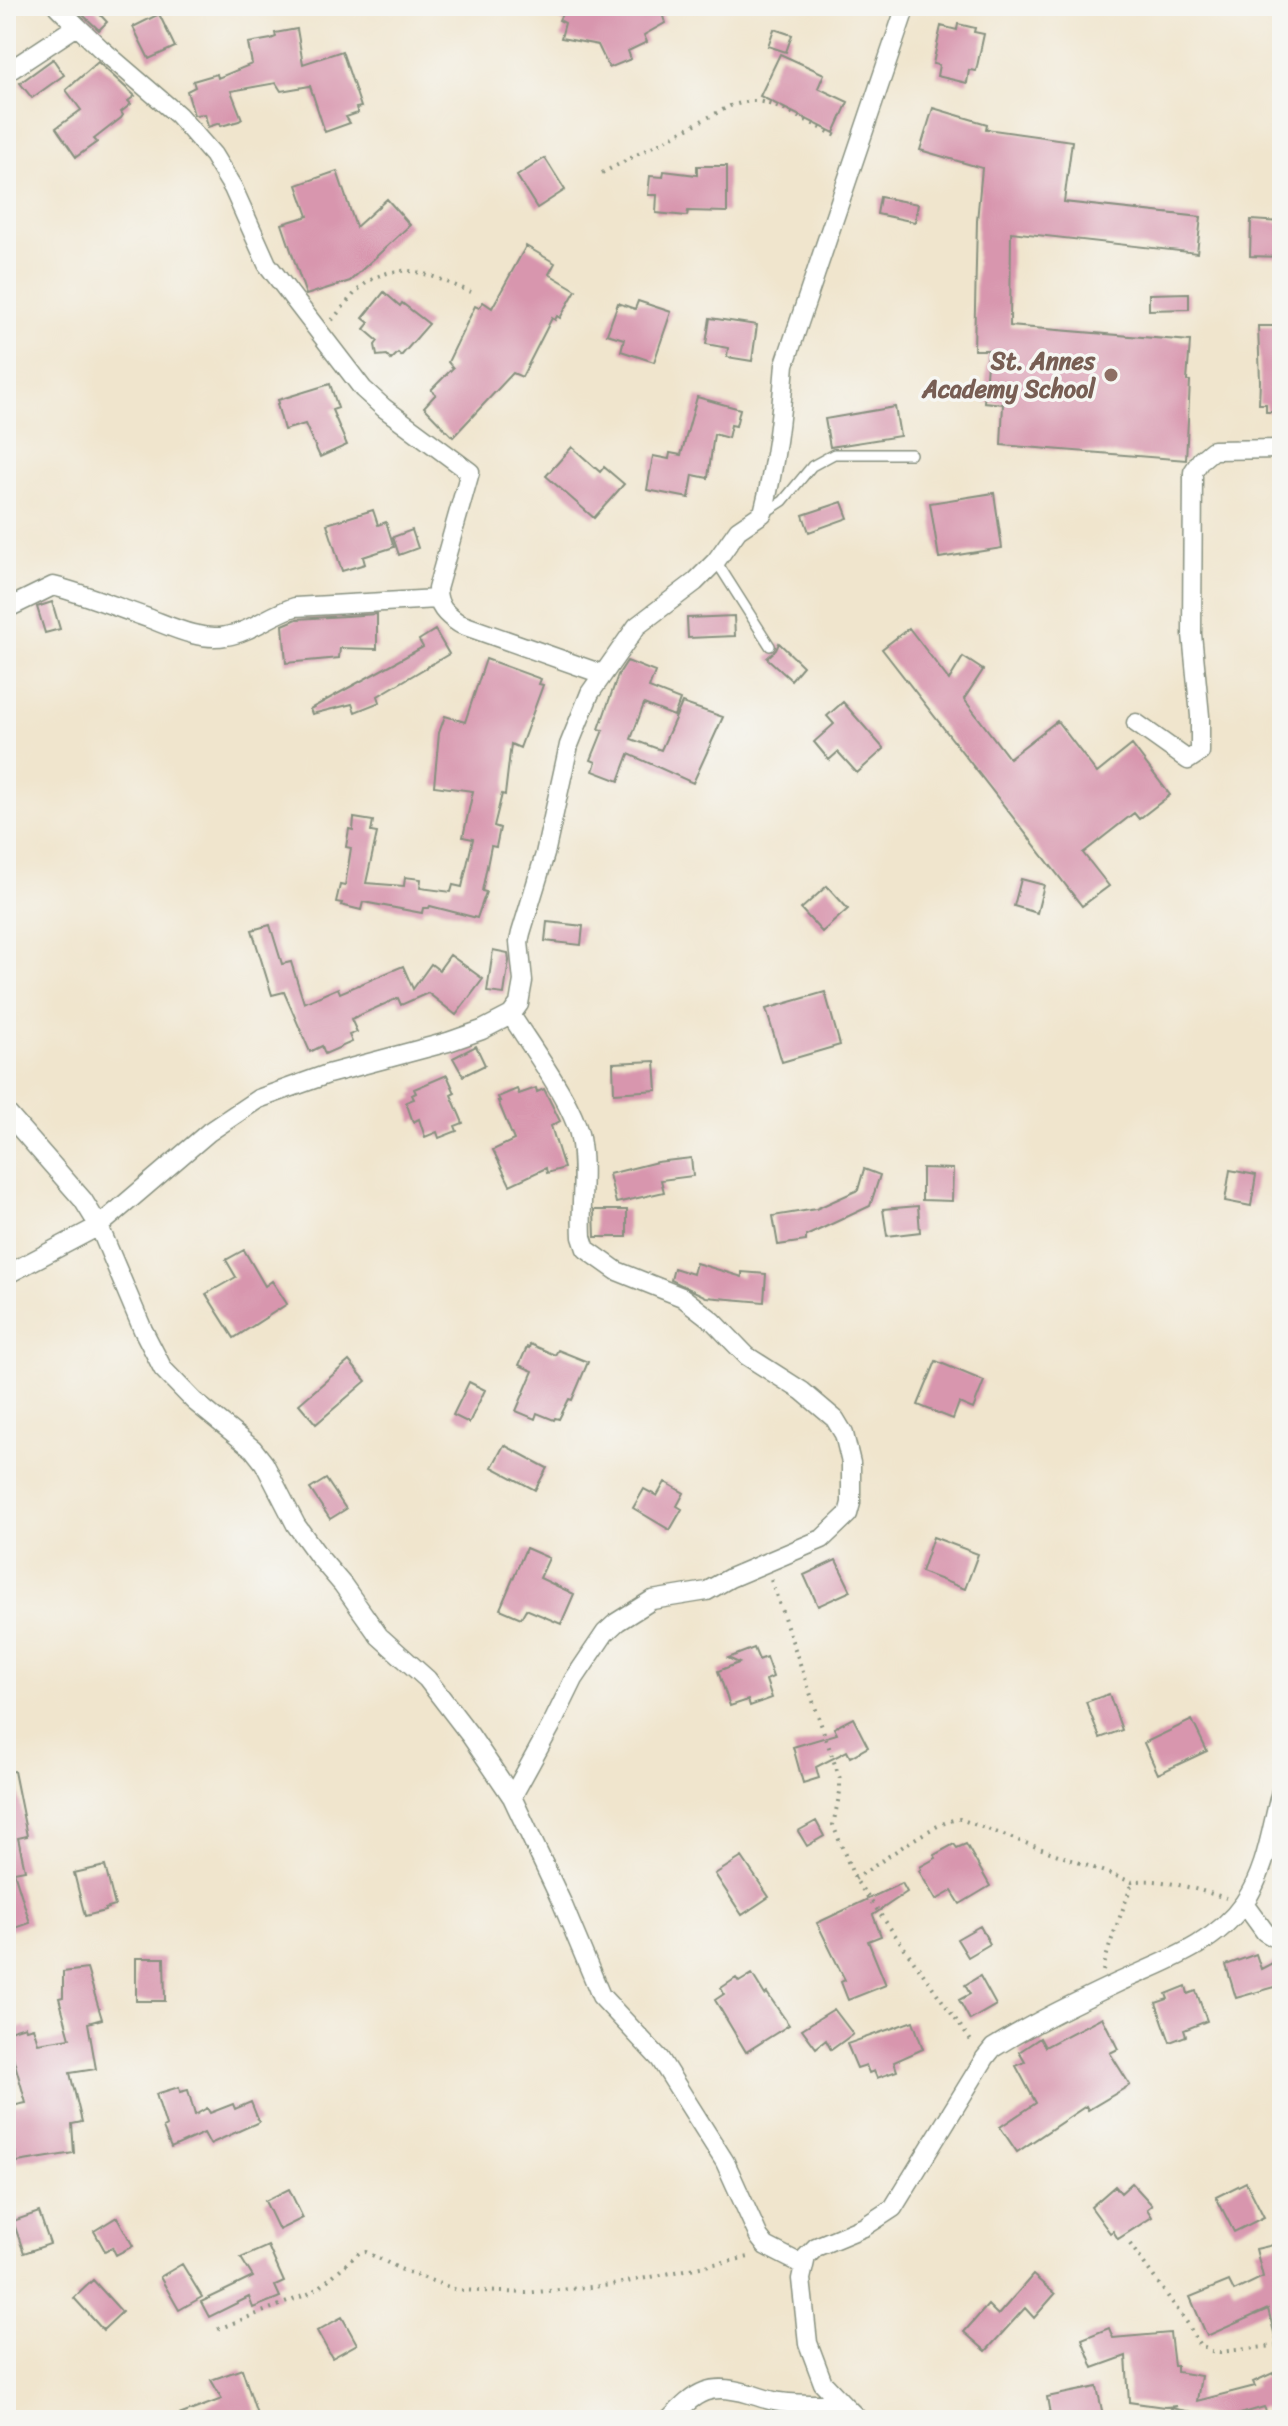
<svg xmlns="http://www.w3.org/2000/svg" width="1288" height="2426" viewBox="0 0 1288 2426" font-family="Sriracha,sans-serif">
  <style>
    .building { fill: #d896ae }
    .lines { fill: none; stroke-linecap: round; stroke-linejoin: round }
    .service-casing { stroke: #889180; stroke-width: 12 }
    .minor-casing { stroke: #889180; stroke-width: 21 }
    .path { stroke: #889180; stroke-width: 4; stroke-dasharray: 2 6; stroke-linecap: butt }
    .service { stroke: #fff; stroke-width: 9 }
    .minor { stroke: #fff; stroke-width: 18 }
    .education-dot { fill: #8d6e63; stroke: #f6f6f2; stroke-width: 3 }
    .labels { text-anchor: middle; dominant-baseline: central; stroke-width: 7; stroke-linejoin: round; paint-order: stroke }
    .education-label { font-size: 24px; font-weight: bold; fill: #785e54; stroke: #f6f6f2; text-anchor: end }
  </style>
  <rect width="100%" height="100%" fill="#f6f6f2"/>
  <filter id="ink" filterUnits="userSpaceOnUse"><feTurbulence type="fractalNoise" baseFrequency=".0125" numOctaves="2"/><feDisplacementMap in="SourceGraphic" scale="16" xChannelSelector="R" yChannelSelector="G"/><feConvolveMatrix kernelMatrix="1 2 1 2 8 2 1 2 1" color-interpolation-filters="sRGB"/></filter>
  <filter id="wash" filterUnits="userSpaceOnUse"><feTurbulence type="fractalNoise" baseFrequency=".006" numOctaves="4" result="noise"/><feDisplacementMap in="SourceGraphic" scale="32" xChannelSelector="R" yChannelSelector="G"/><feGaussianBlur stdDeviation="1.8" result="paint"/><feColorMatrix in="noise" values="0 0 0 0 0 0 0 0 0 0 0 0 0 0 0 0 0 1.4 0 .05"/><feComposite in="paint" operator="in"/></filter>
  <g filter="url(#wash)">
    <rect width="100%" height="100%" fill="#f0e5cd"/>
    <g id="blocks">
      <path class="building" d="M92 6 107 22 99 30 82 14Z
        M566 6H660L665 23 644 35 647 42 628 51 631 59 609 68 598 45 561 38 565 23 559 20Z
        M159 14 175 47 149 59 133 27Z
        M958 24 975 28 974 32 984 34 976 71 969 70 967 83 937 76 939 65 933 64 941 26 957 30Z
        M297 29 303 64 342 51 361 107 356 108 358 113 346 117 350 123 325 132 310 86 281 91 276 83 231 91 242 119 239 121 221 126 220 123 208 127 205 114 194 115 187 91 195 87 193 81 217 74 218 78 252 64 248 43 271 39 276 37 275 33Z
        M774 29 792 35 786 52 768 46Z
        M780 54 824 74 818 88 848 102 834 133 760 96Z
        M53 59 64 75 32 98 20 83Z
        M98 62 135 96 128 101 131 104 121 112 123 115 121 118 94 139 97 142 76 157 56 128 81 110 66 90Z
        M933 108 987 124 986 129 1072 141 1064 202 1201 217 1197 253 1011 232 1010 326 1190 341 1187 381H1190L1186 460 1001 445 1003 404 984 402 988 350H974L977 221 982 168 920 150Z
        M545 158 565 190 537 208 517 176Z
        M697 166H727V212L688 211 687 216 656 213 657 195H648L650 176 663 177 664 171 697 175Z
        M337 171 356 227 387 199 410 225 350 281 306 295 282 224 308 216 297 185Z
        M880 197 918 204 915 222 877 214Z
        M1251 220 1282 222V257L1250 256Z
        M526 246 555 263 549 274 576 290 560 318 557 316 555 320 552 318 522 377 513 373 453 437 424 407 436 394 431 390 453 368 448 362 475 306 479 308 483 302 492 308Z
        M384 292 400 306 402 303 429 324 401 356 398 353 391 360 387 355 377 356 375 345 378 341 364 329 369 323 363 318Z
        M1189 293V309L1149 310V294Z
        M638 301 671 312 654 362 621 351 624 339 607 334 618 303 635 309Z
        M710 318 757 325 752 361 727 357 728 348 706 344Z
        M1258 326H1282V412H1266V404H1259L1260 381Z
        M330 384 338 408 332 410 347 445 320 457 305 424 284 430 277 404 279 403 278 400Z
        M697 397 740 409 736 426 731 425 728 438 714 434 708 478 693 475 689 498 647 490 653 456 669 459 670 453 681 455Z
        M895 407 900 436 830 447 825 419Z
        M572 447 600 472 604 467 624 484 594 518 546 476Z
        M994 493 1002 548 939 558 930 503Z
        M842 502 848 518 809 532 803 515Z
        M373 510 378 525 386 522 394 547 363 557 365 564 342 571 327 524Z
        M412 530 418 548 399 555 393 537Z
        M52 602 60 629 45 633 37 607Z
        M377 614V649L340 648 339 658 286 663 283 625 297 619Z
        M734 616 735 636 688 638 687 618Z
        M909 628 949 680 963 657 983 670 964 699 1009 758 1057 721 1097 773 1132 745 1170 795 1139 819 1134 813 1083 853 1109 886 1082 906 882 649Z
        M435 630 449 654 378 696 380 702 355 712 352 704 312 714 310 709 423 647 419 640Z
        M779 643 803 666 791 680 767 658 776 650Z
        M486 659 541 679 539 684 543 685 520 748 511 744 505 795 502 794 494 826 500 828 496 847 491 846 482 891 486 892 477 918 430 906 429 908H423L422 913 363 902 361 910 341 905 342 903 336 902 340 885 345 886 351 848 346 847 349 829 353 830 354 818 373 821 371 832 377 833 366 883 404 886 405 877 421 879 420 888 451 892 453 885 462 887 473 839 463 837 473 791 434 786 439 733 445 716 465 722Z
        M627 661 655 672 649 688 680 700 674 716 644 704 631 739 661 750 682 703 723 717 693 783 629 754 619 781 593 771 596 762 591 760 603 730 599 729 618 675Z
        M843 702 884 749 857 773 838 752 829 760 814 742 834 724 827 716Z
        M1021 879 1044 885 1037 913 1014 906Z
        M827 886 848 909 822 932 801 909Z
        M547 922 583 926 581 945 545 941Z
        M270 925 282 964 291 962 304 1003 338 988 340 993 403 966 413 989 431 964 439 970 450 955 483 979 456 1015 428 993 401 1005 398 998 351 1019 357 1032 349 1035 352 1042 325 1054 322 1046 310 1052 284 992 272 995 252 930Z
        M493 950 508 953 509 961 504 994 487 992Z
        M825 992 840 1045 782 1062 766 1009Z
        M476 1046 485 1065 463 1076 453 1058Z
        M655 1061 657 1090 614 1093 613 1063Z
        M447 1075 455 1093 451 1095 463 1123 455 1126 457 1131 439 1138 437 1132 425 1137 419 1119 413 1122 406 1102 414 1099 412 1095 416 1093 414 1089Z
        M536 1088 537 1092 544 1089 560 1121 551 1126 564 1168 547 1173 546 1168 510 1185 493 1150 514 1140 498 1101H500L498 1097 517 1089 519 1094Z
        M691 1158 693 1176 661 1180 664 1192 616 1203 609 1174 657 1162Z
        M922 1168 953 1169 952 1201 922 1200Z
        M864 1169 880 1175 870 1206 806 1236V1241L778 1245 773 1216 816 1209 858 1190Z
        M1230 1170 1256 1175 1251 1206 1225 1201Z
        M918 1206 920 1232 887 1236 883 1209Z
        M594 1210H627V1237H595Z
        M244 1250 265 1286 272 1281 287 1304 234 1338 206 1294 236 1277 226 1260Z
        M696 1263 742 1277V1272L766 1274 764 1302 706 1297 671 1280 674 1268 693 1274Z
        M530 1344 555 1355 558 1350 588 1362 572 1400 569 1399 559 1419 555 1418 554 1420 537 1413 535 1419 516 1411 533 1371 519 1365 527 1347 529 1348Z
        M349 1361 366 1381 316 1424 299 1404Z
        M936 1361 984 1381 973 1409 959 1403 953 1419 918 1405Z
        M469 1382 485 1390 469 1423 453 1415Z
        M504 1445 547 1468 535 1490 492 1467Z
        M326 1479 346 1509 330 1519 310 1489Z
        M665 1482 684 1493 677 1506 682 1509 670 1530 633 1508 644 1489 657 1496Z
        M933 1537 978 1554 965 1589 921 1572Z
        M526 1548 549 1558 540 1578 574 1594 561 1624 526 1609 521 1618 500 1609Z
        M836 1560 851 1591 818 1606 804 1575Z
        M754 1648 759 1660 766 1657 773 1677 766 1680 772 1698 750 1706 748 1700 730 1706 718 1671 739 1663 728 1658Z
        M1109 1694 1122 1730 1100 1738 1086 1702Z
        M853 1718 868 1747 850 1757 847 1751 816 1767 819 1778 803 1783 793 1747 837 1734 834 1728Z
        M1192 1720 1207 1751 1158 1774 1144 1743Z
        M14 1771 27 1836 18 1838 25 1870 14 1872 30 1923 10 1930 6 1917V1772Z
        M816 1821 824 1836 807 1846 798 1831Z
        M954 1844 957 1848 966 1844 990 1886 960 1904 952 1891 936 1900 919 1871 921 1869 920 1867 936 1858 934 1855Z
        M742 1857 769 1897 742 1915 715 1874Z
        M105 1866 115 1906 105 1909V1911L85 1916 74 1873Z
        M902 1883 907 1892 873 1915 881 1936 868 1941 886 1985 848 2000 841 1982 845 1980 817 1923Z
        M980 1926 990 1944 968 1957 957 1939Z
        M1256 1954 1261 1969 1282 1958V1985L1236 1998 1226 1965Z
        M136 1958H164L165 2001H136Z
        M87 1969 102 2019 88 2023 96 2069 70 2073 82 2122 72 2124 74 2153 17 2162 7 2107 26 2103 6 2032 25 2026 26 2029 33 2027 38 2043 70 2038 59 1998 63 1997V1972Z
        M752 1974 765 1995 767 1993 789 2025 746 2052 715 2000 724 1994 721 1988 736 1978 739 1982Z
        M980 1976 996 2005 970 2020 959 2000 970 1994 965 1985Z
        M1186 1986 1188 1994 1196 1991 1207 2021 1184 2030 1186 2036 1170 2042 1156 2003 1168 1999 1166 1994Z
        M834 2009 853 2034 831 2050 826 2040 816 2048 802 2029Z
        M1102 2017 1118 2049 1110 2053 1130 2085 1088 2110 1086 2106 1017 2152 1000 2127 1036 2103 1016 2066 1025 2062 1019 2052 1040 2038 1045 2047Z
        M913 2021 923 2049 894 2062 897 2071 877 2078 874 2071 869 2073 866 2065 857 2068 847 2044Z
        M179 2087 180 2092 188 2090 195 2115 207 2108 210 2113 233 2104 235 2109 251 2102 259 2122 210 2144 204 2133 171 2148 163 2128 166 2126 156 2094Z
        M1246 2182 1264 2217 1234 2232 1216 2197Z
        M1132 2183 1152 2205 1147 2209 1152 2217 1118 2239 1113 2231 1110 2233 1091 2207 1115 2186 1121 2193Z
        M289 2189 303 2218 279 2230 265 2201Z
        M39 2212 50 2244 24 2253 13 2221Z
        M117 2217 133 2246 116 2255 112 2247 105 2251 94 2231Z
        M1282 2243V2339L1276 2340 1268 2309 1207 2336 1190 2297 1229 2281 1234 2291 1263 2277 1256 2249Z
        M268 2246 284 2282 275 2286 280 2297 253 2308 249 2297 209 2317 201 2302 253 2277 241 2258Z
        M182 2264 202 2297 179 2310 160 2277Z
        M1033 2275 1055 2294 1034 2318 1025 2308 986 2351 964 2332 988 2305 998 2315Z
        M93 2280 122 2312 103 2330 74 2298Z
        M342 2317 357 2344 332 2358 317 2331Z
        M1109 2328 1113 2338 1170 2333 1174 2366H1177V2372L1201 2376 1197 2401 1255 2386 1253 2382 1282 2369V2420H1270L1264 2407 1220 2420V2417L1170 2408 1177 2406 1164 2407 1129 2402 1126 2356 1093 2368 1082 2339Z
        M242 2369 259 2420H171V2418L222 2399 211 2380Z
        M1097 2387 1104 2420H1051L1047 2397Z"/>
    </g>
  </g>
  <g filter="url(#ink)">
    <use href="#blocks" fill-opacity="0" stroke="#889180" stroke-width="2"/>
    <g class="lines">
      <defs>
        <path id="service" d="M1260 6 1282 15
          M766 512 783 501 812 466 834 454H911
          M716 561 770 646"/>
        <path id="minor" d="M57 6 77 26
          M6 73 77 26 100 48 178 115 213 155 233 188 267 264 363 389 384 408 470 472 437 589C437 606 446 615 460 624L602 674
          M6 609 53 586C85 594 116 607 148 618 172 627 200 641 226 636 251 632 271 614 295 607L437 599
          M1136 723 1188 760 1200 752V716L1192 634 1193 472 1201 460 1213 450 1282 449
          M511 1015C531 1047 573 1103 580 1138 586 1170 580 1204 582 1237L586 1249 617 1271 682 1297 713 1321 747 1356 802 1391 835 1419 844 1434 851 1463V1503L848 1514 822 1539 730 1578 707 1591 652 1600 617 1622 605 1633 574 1679 551 1726 512 1797
          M6 1112 83 1200 99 1226 143 1330 163 1369 194 1401 253 1449 264 1463 296 1525 320 1558 343 1585 379 1636 427 1679 470 1735 512 1797 562 1903 601 1996 660 2059 725 2162 759 2237 766 2246 803 2265
          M6 1275 99 1226 209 1132 258 1099 328 1074 448 1042 482 1030 511 1015 519 1004 521 992 523 981 519 942 521 933 545 854 569 745 590 693 637 626 695 582 716 561 738 530 763 513C776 462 781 416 785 364L906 6
          M1244 1903 1265 1932 1282 1942
          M843 2404 823 2383 808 2343 801 2279 806 2257 816 2247 864 2227 893 2208 985 2058 993 2048C1033 2023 1075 2003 1117 1983 1163 1962 1214 1946 1244 1903 1268 1868 1271 1826 1282 1788
          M669 2420C697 2391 709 2382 750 2394 760 2397 770 2401 780 2402 801 2405 822 2404 843 2404L859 2420"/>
      </defs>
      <use href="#service" class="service-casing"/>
      <use href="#minor" class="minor-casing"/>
      <path class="path" d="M602 173 730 106C738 104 746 101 754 101 774 101 821 129 841 138
        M332 320C344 307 356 288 371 280 407 259 437 279 471 292
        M771 1580 840 1779V1792L833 1825 855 1879 974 2045
        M855 1879C879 1864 935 1820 960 1819L1132 1882C1157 1876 1202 1891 1226 1898
        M1103 1971C1109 1940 1123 1913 1132 1882
        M1130 2244 1188 2324 1199 2345 1210 2351 1220 2352 1282 2345
        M218 2329 308 2294 321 2286 359 2253 366 2252 400 2269 457 2290 526 2293 612 2285 749 2257"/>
      <use href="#service" class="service"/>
      <use href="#minor" class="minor"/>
    </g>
  </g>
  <circle class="education-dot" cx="1111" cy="375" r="8"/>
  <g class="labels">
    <g class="education-label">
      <text x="1095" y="361">St. Annes<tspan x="1095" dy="28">Academy School</tspan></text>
    </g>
  </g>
  <rect width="1288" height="2426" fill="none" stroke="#f6f6f2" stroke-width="32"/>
</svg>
